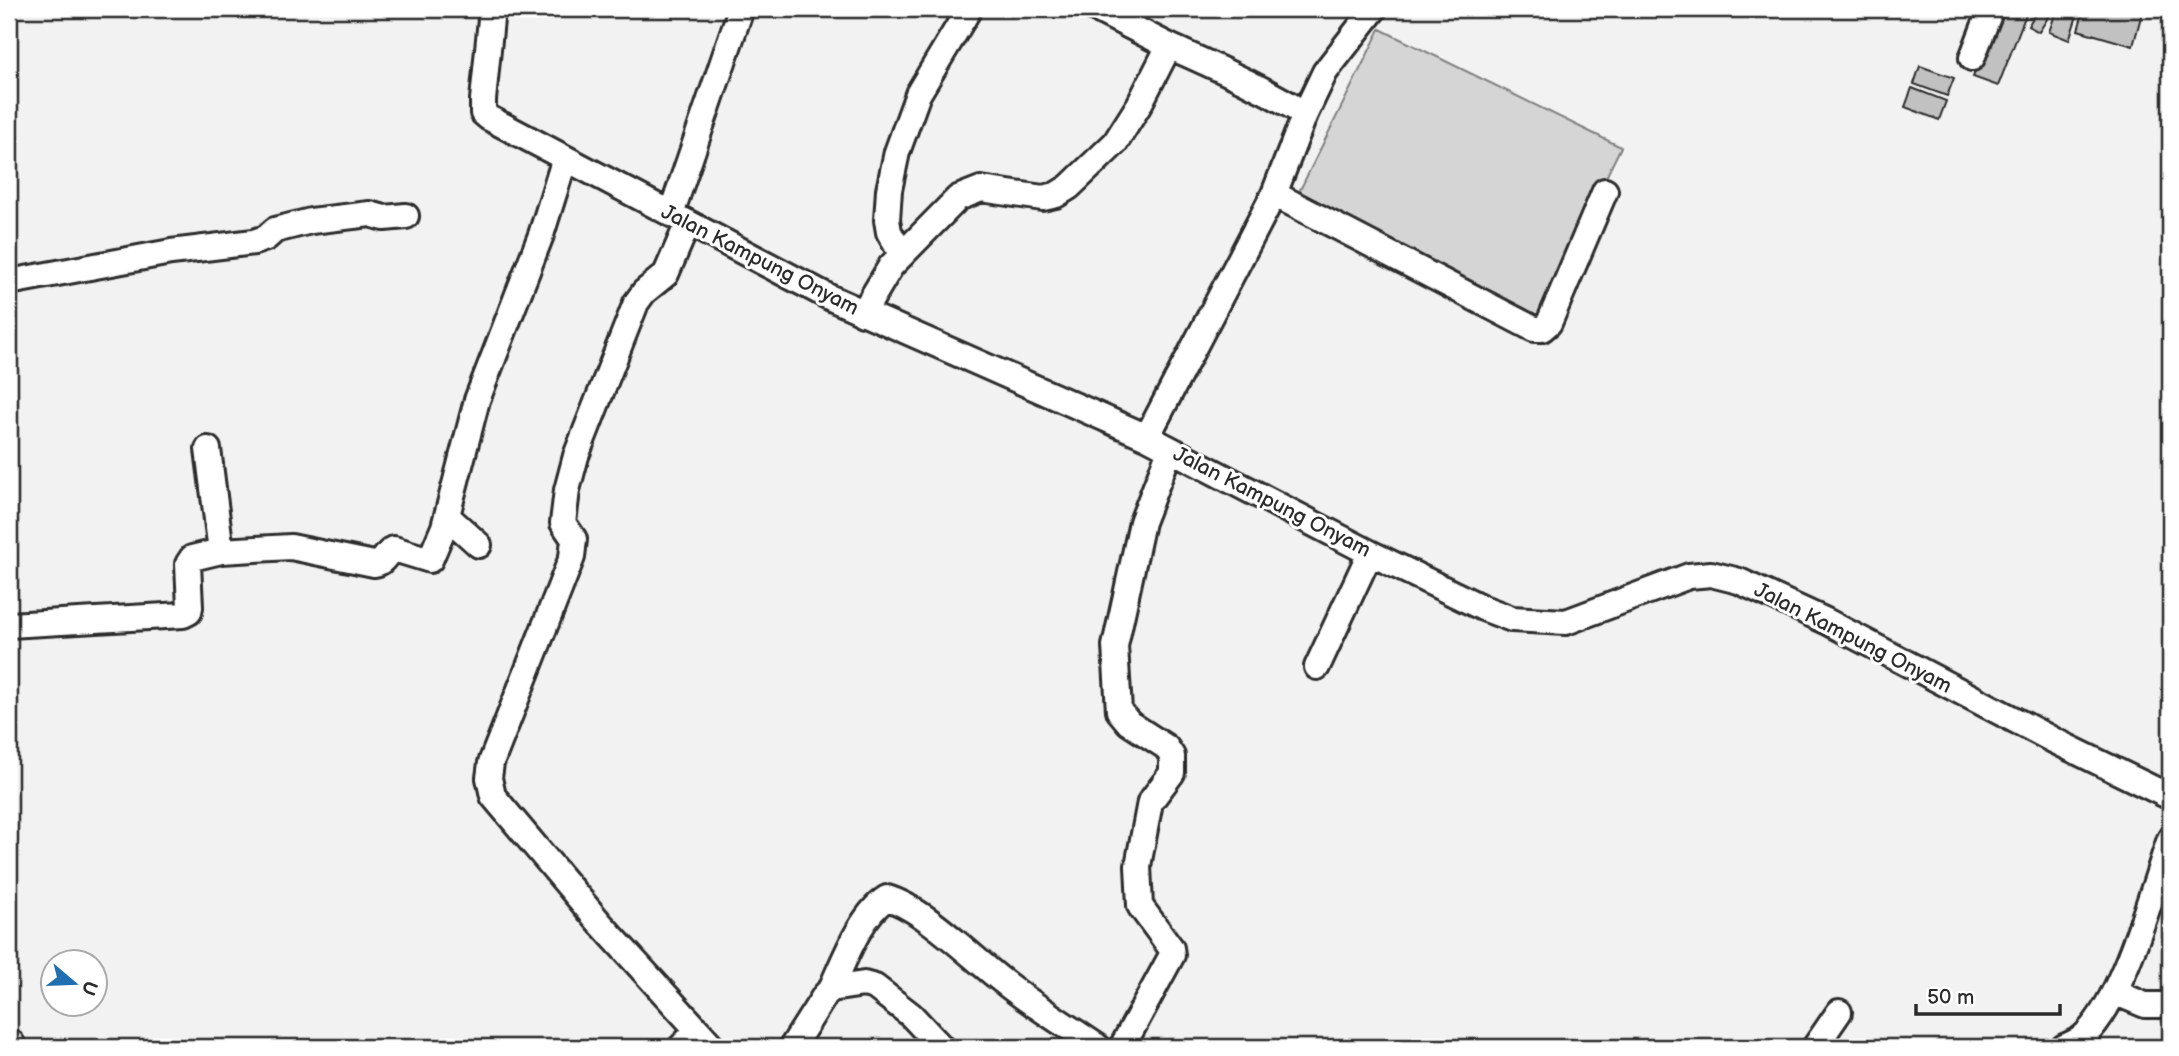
<svg xmlns="http://www.w3.org/2000/svg" width="2179" height="1056" viewBox="0 0 2179 1056" font-family="'Balsamiq Sans',sans-serif">
  <style>
    .green { fill: #d5d5d5; stroke: #808080; stroke-width: 2 }
    .building { fill: #c1c1c1; stroke: #2b2b2b; stroke-width: 2 }
    .lines { fill: none; stroke-linecap: round; stroke-linejoin: round }
    .minor-casing { stroke: #2b2b2b; stroke-width: 30 }
    .major-casing { stroke: #2b2b2b; stroke-width: 37 }
    .minor { stroke: #fff; stroke-width: 24 }
    .major { stroke: #fff; stroke-width: 32 }
    .labels { text-anchor: middle; dominant-baseline: central; stroke-width: 6; stroke-linejoin: round; paint-order: stroke }
    .street-label { font-size: 21px; fill: #2b2b2b; stroke: #fff }
  </style>
  <rect width="100%" height="100%" fill="#f2f2f2"/>
  <filter id="ink" filterUnits="userSpaceOnUse"><feTurbulence type="fractalNoise" baseFrequency=".0143" numOctaves="2"/><feDisplacementMap in="SourceGraphic" scale="14" xChannelSelector="R" yChannelSelector="G"/><feConvolveMatrix kernelMatrix="1 2 1 2 8 2 1 2 1" color-interpolation-filters="sRGB"/></filter>
  <g filter="url(#ink)">
    <path class="green" d="M1380 29 1621 147 1536 319 1295 200Z"/>
    <path class="building" d="M2000 9H2028L1998 86 1973 77Z
      M2038 9 2052 11 2039 32 2028 26Z
      M2057 9 2079 10 2069 40 2049 32Z
      M2084 9H2128L2142 13 2133 46 2078 30Z
      M1920 66 1954 78 1947 96 1914 84Z
      M1912 88 1946 101 1939 120 1905 107Z"/>
    <g class="lines">
      <defs>
        <path id="minor" d="M492 9 483 100V113L489 118 831 298 1147 437 1370 553 1483 608 1512 619 1566 622 1689 576 1711 574 1739 581 1826 621 2053 740 2170 797
          M1096 9 1169 46
          M1972 58 1991 9
          M1274 194 1534 329H1542L1549 323 1605 191
          M671 214 741 9
          M688 223 666 274 644 292 636 303 576 456 567 490 563 523 574 539 572 557 491 763 489 778 493 796 599 922 713 1047
          M902 255 889 232 887 220 889 190 897 152 918 94 969 9
          M9 282 171 252 254 242 266 238 275 230 311 221 370 214 384 218 406 216
          M863 313 891 266 958 198 981 189 1043 198 1056 195 1069 187 1115 143 1139 105 1169 46C1215 67 1262 87 1305 114
          M1147 437 1274 194 1305 114 1325 72 1374 9
          M208 449 221 551
          M447 516 479 545
          M9 625 183 615 189 612 190 607 188 564 192 558 221 551 291 547 374 564C385 563 385 553 394 549L430 560 444 527 477 400 541 235 565 158
          M1317 667 1370 553
          M831 989C844 961 861 914 887 898 925 909 973 959 1005 983 1034 1006 1067 1026 1098 1047
          M2114 992 2145 1005H2170
          M681 1047 697 1031
          M792 1047 825 995 831 989 864 984 875 987 911 1015 941 1047
          M1122 1047 1172 955 1171 948 1140 906 1138 866 1150 802 1172 773V756L1166 747 1129 723 1119 711 1115 646 1142 522 1170 450
          M1815 1047 1839 1012
          M2064 1047C2071 1044 2078 1041 2083 1037 2123 1001 2152 891 2170 839"/>
        <path id="major" d="M9 1046V1047"/>
      </defs>
      <use href="#minor" class="minor-casing"/>
      <use href="#major" class="major-casing"/>
      <use href="#minor" class="minor"/>
      <use href="#major" class="major"/>
    </g>
  </g>
  <g class="labels">
    <g class="street-label">
      <text transform="translate(760 260) rotate(27)">Jalan Kampung Onyam</text>
      <text transform="translate(1272 502) rotate(27)">Jalan Kampung Onyam</text>
      <text transform="translate(1853 638) rotate(27)">Jalan Kampung Onyam</text>
    </g>
  </g>
  <rect width="2179" height="1056" fill="none" stroke="#fff" stroke-width="35"/>
  <rect x="18" y="18" width="2144" height="1021" fill="none" stroke="#2b2b2b" stroke-width="2.5" filter="url(#ink)"/>
  <g transform="translate(74 983) rotate(109)"><circle r="33" fill="#ffffff" stroke="#aaaaaa" stroke-width="2"/>
  <path d="M0-5L12 26L0 18L-12 26Z" fill="#1f6fb2"/>
  <text y="-10" font-size="19" font-weight="bold" text-anchor="middle" fill="#2b2b2b">U</text>
  </g>
  <path d="M1916 1004v10h144v-10" fill="none" stroke="#2b2b2b" stroke-width="3.5"/>
  <text x="1927" y="1004" font-size="21" fill="#2b2b2b" stroke="#ffffff" stroke-width="5" paint-order="stroke">50 m</text>
</svg>
